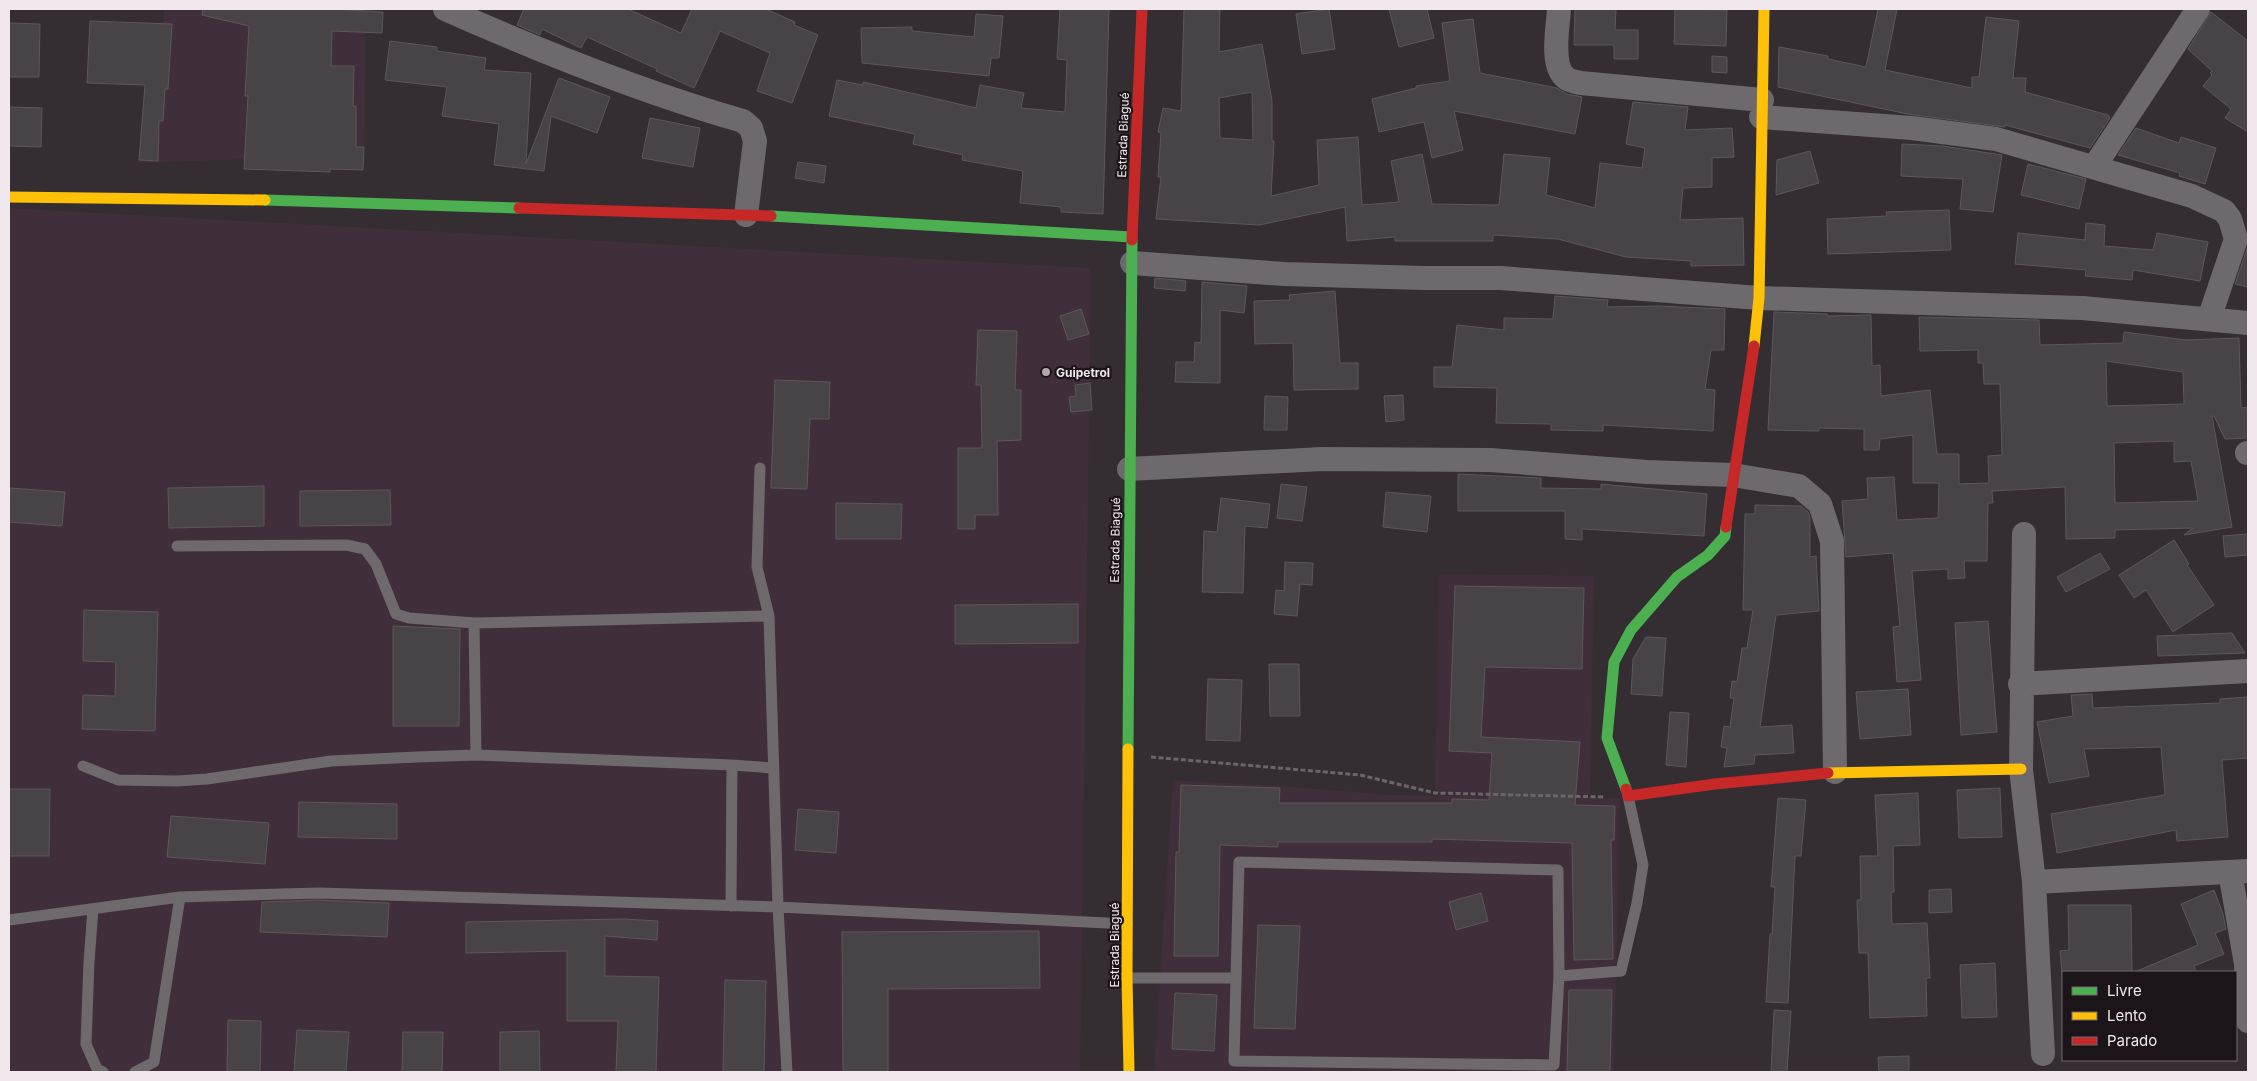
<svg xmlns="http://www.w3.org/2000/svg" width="2257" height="1081" viewBox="0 0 2257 1081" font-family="Inter,sans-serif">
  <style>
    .built { fill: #402f3b }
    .building { fill: #474346; stroke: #5d575b; fill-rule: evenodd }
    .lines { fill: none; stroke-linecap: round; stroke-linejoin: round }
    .path { stroke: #6a6568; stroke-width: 3; stroke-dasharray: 5 2.5; stroke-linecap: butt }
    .lane { stroke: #6e696c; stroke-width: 11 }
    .street { stroke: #6e696c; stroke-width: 24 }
    .fast { stroke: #4caf50; stroke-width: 11 }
    .slow { stroke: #ffc107; stroke-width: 11 }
    .jam { stroke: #c62828; stroke-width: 11 }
    .poi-dot { fill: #afa7ac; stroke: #1b1519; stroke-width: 2 }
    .labels { text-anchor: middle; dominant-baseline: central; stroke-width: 4.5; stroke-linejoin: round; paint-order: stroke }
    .street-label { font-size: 12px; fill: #f1e8ee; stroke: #1b1519 }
    .poi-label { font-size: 12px; font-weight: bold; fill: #f1e8ee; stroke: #1b1519; text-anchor: start }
  </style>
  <rect width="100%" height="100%" fill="#342e32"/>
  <path class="built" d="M165 9H366L364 155 138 163Z
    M9 208 1091 268 1080 1072H9Z
    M1439 574 1594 576 1590 795 1435 793Z
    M1173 780 1281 786 1388 795 1620 798 1614 1072H1154Z"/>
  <path class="building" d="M203 9H332L383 12 382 33 332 31 331 66H354L353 106H356V147H364L363 170 330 169V172L244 169 248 96H245L249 26 202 15Z
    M524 9H628L681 33 692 9H766L795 22 794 25 818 35 792 103 757 91 770 53 720 31 694 88 656 71 657 69 587 37 581 48 542 29 540 35 517 25Z
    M1060 9H1109L1103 214 1061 212V207L1020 203 1023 171 962 160 963 155 913 144 915 134 829 116 837 80 863 85V82L976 108 980 85 1024 93 1021 108 1065 112 1067 60 1057 59Z
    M1184 9H1220L1219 52 1262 44 1272 101V141H1274L1271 196 1319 185 1317 140 1358 137 1362 205 1399 202 1391 161 1422 154 1432 204 1499 205 1504 154 1550 158 1546 195 1595 208 1600 163 1642 168 1645 148 1626 144 1633 102 1688 107 1685 130 1732 128 1734 157 1712 158V187L1683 188 1680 220 1743 218 1744 265 1691 266V261L1626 257 1558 239 1493 235V241H1395V237L1347 241 1345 207 1259 225 1156 219 1161 177H1158L1161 133 1158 132 1163 108 1181 111ZM1252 92 1253 140 1220 138 1219 98Z
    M1329 9 1335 49 1302 54 1296 14Z
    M1389 9H1427L1434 38 1399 47Z
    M1575 9H1616L1615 30H1638V59H1614V45H1574Z
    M1675 9 1727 10 1726 46 1674 44Z
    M1878 9H1897L1885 70 1972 88V77H1979L1986 17 2019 21 2013 78H2026L2025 92 2108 115 2110 118 2090 148 2005 125V127L1908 114 1778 87 1779 47 1828 56V59L1866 67Z
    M2211 12 2248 41V132L2225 118 2231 109 2203 86 2212 75 2210 73 2212 71 2188 49Z
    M976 14 1003 16 999 58H991L989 76 862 63 861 28 912 27V31L974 37Z
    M1473 19 1480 73 1557 88 1567 94 1582 97 1575 134 1454 111 1463 150 1432 158 1424 122 1379 132 1372 99 1416 88V86L1450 81 1442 23Z
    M90 21 172 24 168 89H165L163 121H159L158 161 139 160 145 85 87 83Z
    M9 23 40 24 39 77H9Z
    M390 41 437 47V51L486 58 484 70 531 73 526 164 559 78 610 97 597 133 551 116 544 171 494 165 499 124 442 116 447 87 385 80Z
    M1712 56 1727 57V73L1712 72Z
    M9 107 42 108 41 147 9 146Z
    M650 118 700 128 693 167 642 158Z
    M2136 128 2179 143 2181 137 2216 148 2205 184 2179 176 2180 173 2118 155Z
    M1902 144 1943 146 2002 155 1993 212 1960 209 1963 179 1901 176Z
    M1810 151 1819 183 1776 195 1777 160Z
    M798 162 826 166 824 183 795 178Z
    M2028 164 2086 179 2079 209 2021 195Z
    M1949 210 1951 250 1828 254 1827 219 1887 216 1886 212Z
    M2086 223 2105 225 2104 246 2153 250 2157 233 2208 242 2200 281 2133 270 2132 280 2085 276 2086 270 2015 264 2018 233 2085 240Z
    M2248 246V287L2235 284Z
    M1155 278 1186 281 1185 291 1154 288Z
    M1202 282 1247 286 1244 313 1220 310V383L1175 382 1176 362H1194L1195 342 1201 343Z
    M1335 291 1340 363H1358V389L1294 390 1293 343 1255 344 1254 301 1290 300 1289 295Z
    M1555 296 1608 300 1607 307 1658 306 1725 309 1724 350H1711L1705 389 1715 390 1713 431 1603 425V431L1551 430V424L1496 423 1497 388 1434 387V367H1452L1457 325 1504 330V318L1553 319Z
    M1081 309 1089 334 1068 340 1060 316Z
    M1774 312 1827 314V316L1871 315 1872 366 1880 365 1881 396 1930 390 1937 454H1959V484L1989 483 1988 456 2002 455 2000 384H1984L1983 363H1978V350L1920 351 1919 317 2039 320 2040 345 2123 343 2124 332 2186 340 2239 338 2241 408 2248 407V438L2225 439 2214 416H2212L2232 527 2184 535 2193 528 2115 530V538L2066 539 2065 487 1992 491 1993 503H1988L1987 561H1964L1965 578 1948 579V569L1912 571 1921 680 1897 682 1893 627 1900 626 1893 553 1846 557 1842 501 1868 499 1867 478 1894 477 1897 520 1938 518 1939 483H1913V435L1880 439 1879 450H1864V429L1819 428V431L1768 430ZM2106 361 2183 372 2184 404 2107 406ZM2174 441V462L2191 461 2198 501 2115 503 2114 443Z
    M978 330 1017 331 1015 390H1021V440L997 441 998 515H975V529H958V448H982L981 385H976Z
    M775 380 830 382 829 419H810L807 489 771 488Z
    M1090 383 1092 410 1071 412 1069 397 1076 396 1075 385Z
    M1403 395 1404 420 1386 422 1384 396Z
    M1265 396 1288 397 1287 430H1264Z
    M1458 474 1541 478V488L1601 489V484L1707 494 1704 536 1582 529V540L1565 539V511H1458Z
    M1281 484 1307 487 1302 521 1277 518Z
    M264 486V526L169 528 168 488Z
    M10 488 65 492 62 526 9 522Z
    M390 490 391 525 300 526V491Z
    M1386 492 1431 496 1427 532 1383 527Z
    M1221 498 1270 504 1267 528 1245 526 1243 593 1202 592 1204 531 1217 532Z
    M836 503 902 504 901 539H836Z
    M1755 505 1801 506 1808 512 1810 518V557L1816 556 1819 611 1776 615 1760 727 1792 725 1794 753 1755 755 1754 764 1724 767 1727 748 1721 747 1724 726 1730 727 1734 698H1730L1732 681 1737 682 1742 648H1747L1753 610H1743L1745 514H1755Z
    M2248 534V555L2225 557 2223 536Z
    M2174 540 2189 564 2187 565 2214 605 2173 632 2146 590 2134 598 2119 575Z
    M2100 553 2110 569 2066 592 2057 577Z
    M1285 562 1313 563 1312 585 1300 584 1297 616 1274 614 1276 590 1284 591Z
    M1455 586 1584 588 1582 669 1485 667 1481 737 1580 742 1575 805 1615 806 1614 840H1611L1613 959 1574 960 1572 843 1432 839V842H1278V847L1220 845 1218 956H1174L1176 852H1179L1181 785 1280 788 1279 803H1452V799L1489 800 1492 753 1449 751Z
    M1078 604V643L955 644V605Z
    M84 610 158 612 155 731 82 729 83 695 115 696 116 662 83 661Z
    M1988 621 1997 732 1961 735 1955 623Z
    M393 626 460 629 459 726H393Z
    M2232 633 2245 653 2158 656 2157 636Z
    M1646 637 1666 638 1662 696 1631 694 1633 659Z
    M1269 664H1299L1300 716H1270Z
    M1208 679 1242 680 1240 741 1206 740Z
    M1908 689 1911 735 1860 739 1856 692Z
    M2092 694 2093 708 2220 703V699L2248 697V758L2222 760 2228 837 2177 841 2176 830 2057 853 2051 814 2165 795 2161 747 2084 749 2089 776 2049 783 2037 722 2073 716 2071 695Z
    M1670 712 1689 713 1686 767 1666 765Z
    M2000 788 2002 837 1959 838 1957 790Z
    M9 789H50L49 856H9Z
    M1918 793 1920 845 1893 846 1894 892H1891L1892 924 1927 923 1930 978H1926L1927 1016 1870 1018 1868 953H1859L1857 900H1861L1860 856H1878L1875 795Z
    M1778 798 1806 800 1801 856H1795L1788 1003 1766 1002 1770 934H1772L1775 887H1771Z
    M299 802 397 804V839L298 837Z
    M798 809 839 812 836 853 795 850Z
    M171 816 269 823 265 864 167 857Z
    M1951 889 1952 912 1929 913V890Z
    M2214 890 2223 914 2226 929 2215 933 2224 954 2194 966 2196 972H2135L2198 945 2181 904Z
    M1481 893 1488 921 1456 930 1449 902Z
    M319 900 389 903 387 937 260 932 262 902Z
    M2068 905H2131L2132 972H2062L2060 951 2069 950Z
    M624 919 658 921 657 940 605 936V976L659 977 656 1072H616L618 1021H567V951L466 953V922Z
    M1258 925 1300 926 1295 1029 1254 1028Z
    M1039 931 1040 988 888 989V1072H843L842 932Z
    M1995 963 1997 1017 1962 1018 1960 965Z
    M725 980 766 981 764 1072H723Z
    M1569 990H1612L1610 1072H1567Z
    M1175 993 1217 995 1214 1051 1172 1049Z
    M1774 1010 1791 1011 1787 1072H1771Z
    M228 1020 261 1021 260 1072H227Z
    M297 1030 349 1032 346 1072H294Z
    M539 1031 540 1072H500V1032Z
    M403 1032H443L442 1072H402Z
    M1909 1056V1072H1879L1878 1057Z"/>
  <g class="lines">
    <path class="path" d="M1151 757 1360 775 1435 793 1604 797"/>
    <path class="lane" d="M760 468 757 567 769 616 778 907 787 1072
      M177 546 346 545 365 549 376 564 396 614 409 618 474 623 769 616
      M474 623 476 755
      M83 766 118 780 177 781 207 779 331 761 417 757 476 755 732 765 773 768
      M731 906 732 765
      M93 909 89 962 86 1044 97 1069 103 1072
      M9 920 180 897 319 893 778 907 1127 924
      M1127 978H1236L1239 862 1558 870 1559 976
      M1236 978 1234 1061 1554 1065 1559 976 1621 971 1637 903 1643 865 1628 796
      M135 1072 154 1062 180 897"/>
    <path class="street" d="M445 9C542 52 641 92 743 121L751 128 755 141 746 215
      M1559 9C1558 27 1550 66 1566 78 1569 81 1576 82 1581 83L1762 100
      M1761 117 1912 128 1996 139 2192 196 2224 211 2230 219 2236 239 2209 319
      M2094 167 2198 9
      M1132 263 1284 274 1423 278H1501L1759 298 2082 308 2248 323
      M2247 453H2248
      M1129 469 1322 459 1490 460 1647 472 1733 475 1799 486 1820 504 1832 541 1835 772
      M2024 534 2021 769 2034 882 2043 1054
      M2020 684 2248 671
      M2230 872 2246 964 2248 1021
      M2034 882 2248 871"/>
    <path class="fast" d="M265 200 519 208
      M771 216 1132 237
      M1128 749 1132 240
      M1626 789 1607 738 1614 662 1631 630 1677 577 1708 555 1725 536 1726 527"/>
    <path class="slow" d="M9 197 265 200
      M1754 346 1759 298 1764 9
      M1128 749 1127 978 1129 1072
      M1828 773 2021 769"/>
    <path class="jam" d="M519 208 771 216
      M1132 240 1142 9
      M1726 527 1754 346
      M1626 789 1628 796 1715 784 1828 773"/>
  </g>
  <circle class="poi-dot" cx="1046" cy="372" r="5"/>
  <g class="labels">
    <g class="street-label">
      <text transform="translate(1123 135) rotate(-88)">Estrada Biagué</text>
      <text transform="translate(1115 540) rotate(-89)">Estrada Biagué</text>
      <text transform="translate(1114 945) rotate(-90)">Estrada Biagué</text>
    </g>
    <g class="poi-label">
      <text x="1056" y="372">Guipetrol</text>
    </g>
  </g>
  <rect width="2257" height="1081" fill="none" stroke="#f1e8ee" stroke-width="20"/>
  <rect x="2062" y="971" width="175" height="90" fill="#1b1519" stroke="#71696e"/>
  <rect x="2072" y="987" width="25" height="8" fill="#4caf50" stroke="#71696e"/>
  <text x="2107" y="996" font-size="15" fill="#f1e8ee">Livre</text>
  <rect x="2072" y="1012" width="25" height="8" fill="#ffc107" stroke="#71696e"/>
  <text x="2107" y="1021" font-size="15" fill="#f1e8ee">Lento</text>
  <rect x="2072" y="1037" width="25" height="8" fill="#c62828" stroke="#71696e"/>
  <text x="2107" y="1046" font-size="15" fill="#f1e8ee">Parado</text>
</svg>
